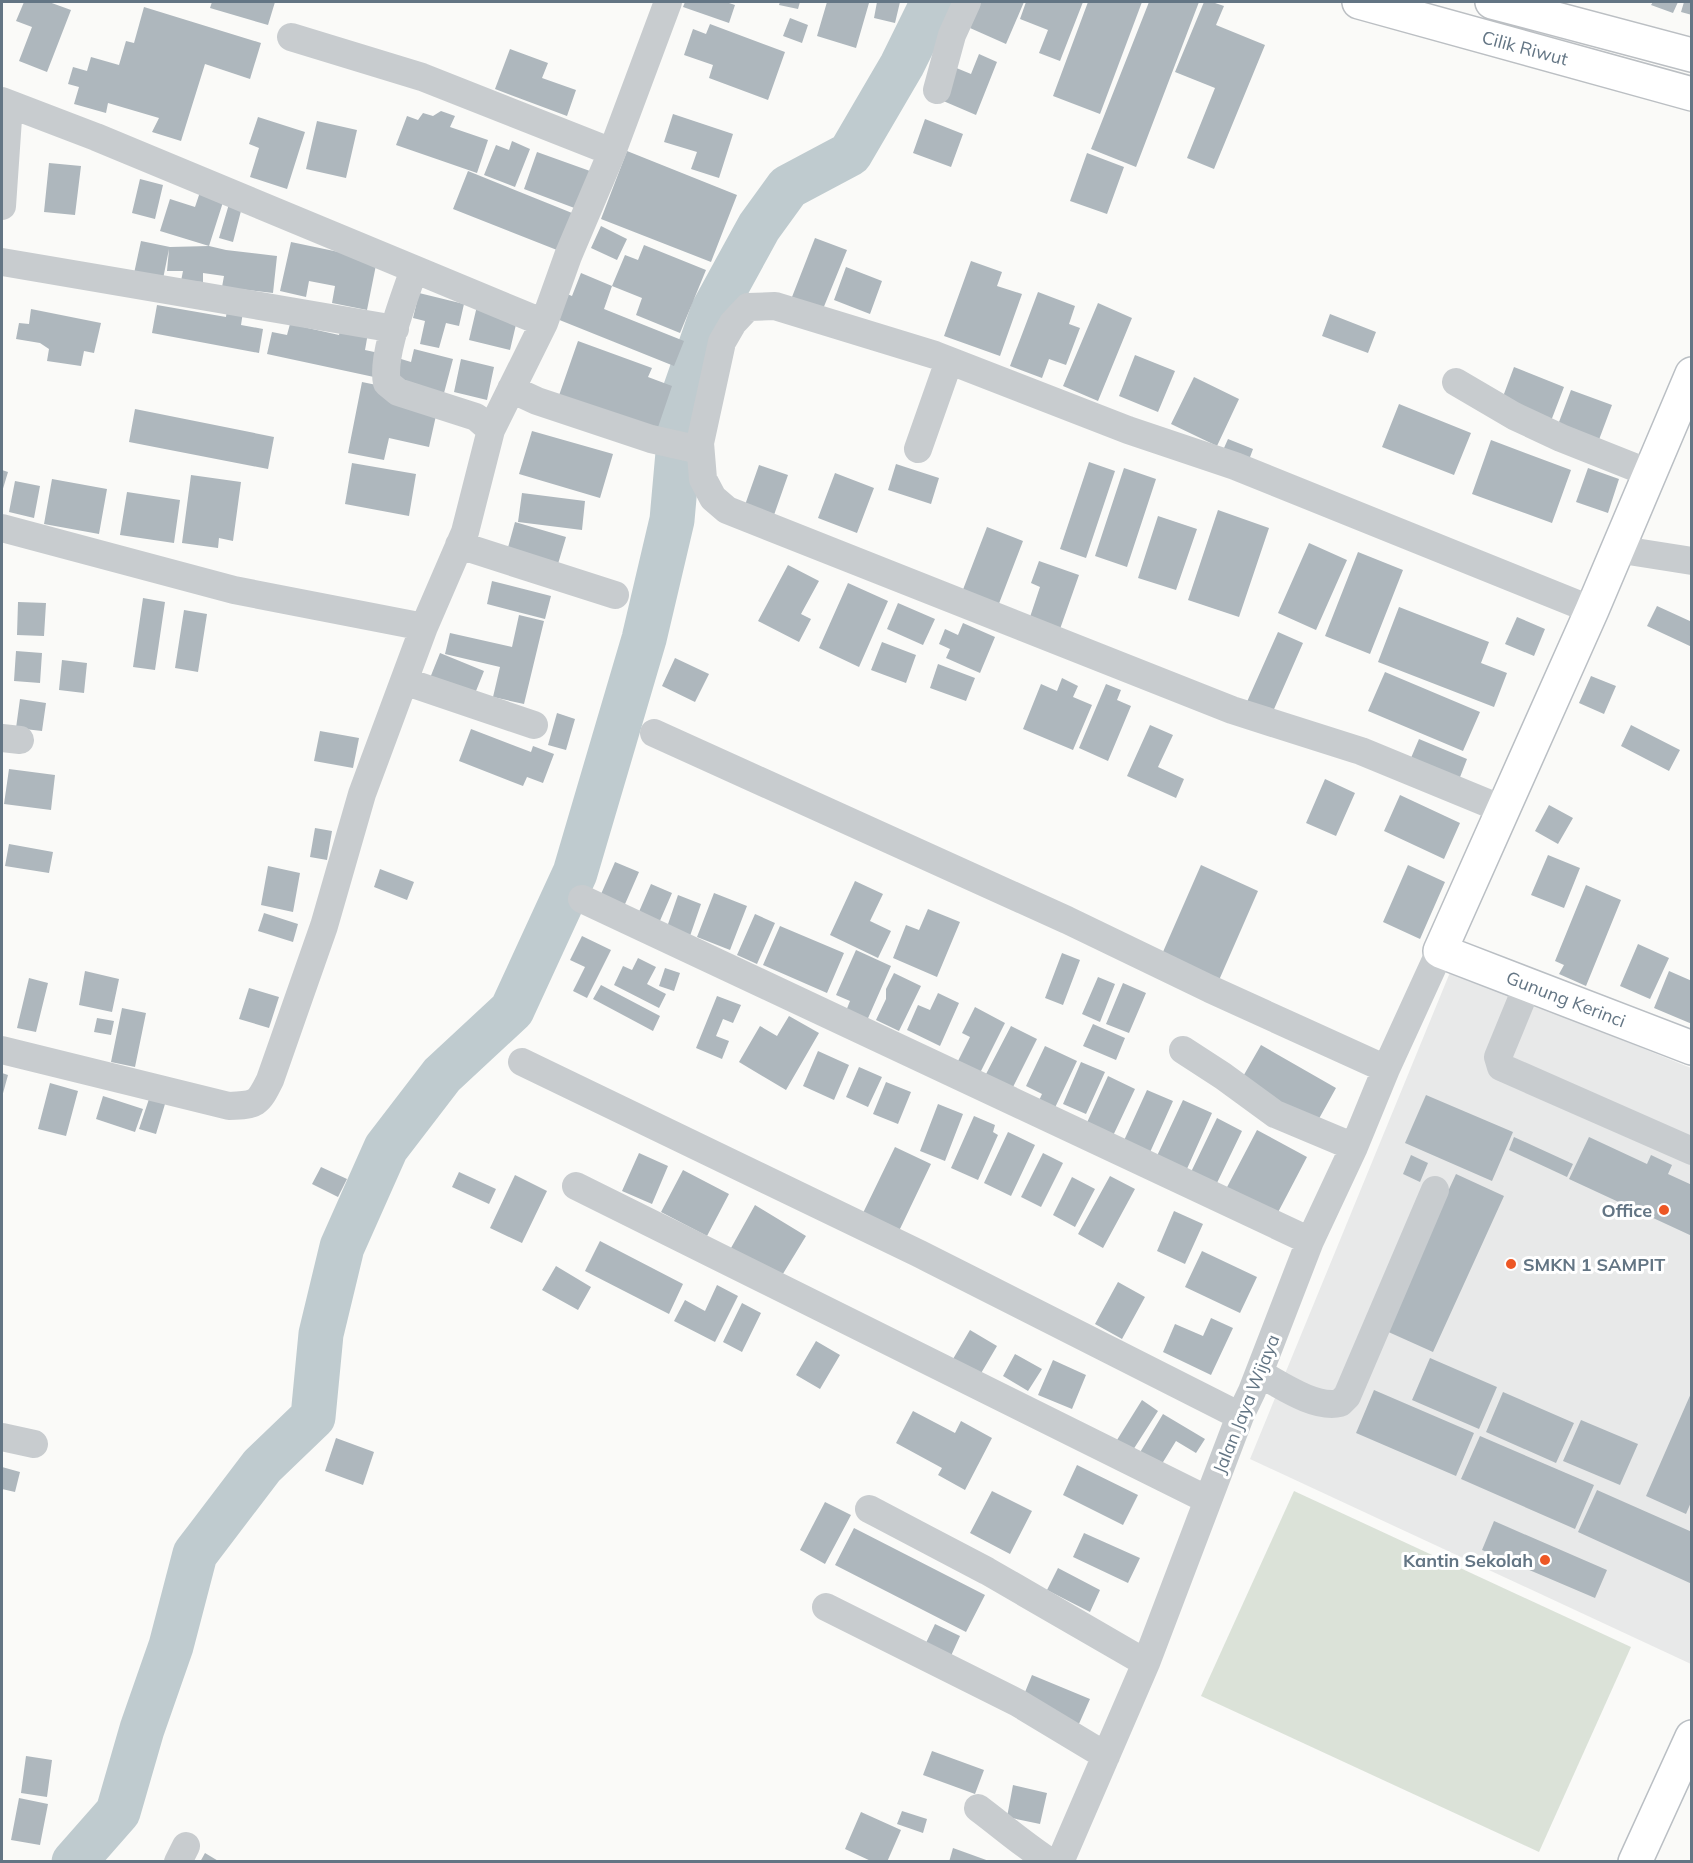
<svg xmlns="http://www.w3.org/2000/svg" width="1693" height="1863" viewBox="0 0 1693 1863" font-family="Mulish,sans-serif">
  <style>
    .built { fill: #e8e9e9 }
    .green { fill: #dbe2d8 }
    .lines { fill: none; stroke-linecap: round; stroke-linejoin: round }
    .river { stroke: #bfcbcf; stroke-width: 45 }
    .building { fill: #aeb7bd }
    .secondary-casing { stroke: #babfc4; stroke-width: 36 }
    .primary-casing { stroke: #bbbfc3; stroke-width: 36 }
    .street { stroke: #c8cccf; stroke-width: 28 }
    .secondary { stroke: #fff; stroke-width: 33 }
    .primary { stroke: #fff; stroke-width: 33 }
    .poi-dot { fill: #ed5725; stroke: #fff; stroke-width: 2 }
    .labels { text-anchor: middle; dominant-baseline: central; stroke-width: 6; stroke-linejoin: round; paint-order: stroke }
    .street-label { font-size: 18px; fill: #637584; stroke: #fff }
    .poi-label { font-size: 18px; font-weight: bold; fill: #637584; stroke: #fff; text-anchor: end }
  </style>
  <rect width="100%" height="100%" fill="#fafaf8"/>
  <path class="built" d="M1451 970 1691 1068V1664L1250 1459Z"/>
  <path class="green" d="M1294 1491 1631 1647 1539 1852 1201 1696Z"/>
  <g class="lines">
    <path class="river" d="M74 1862 118 1812 142 1729 171 1646 195 1554 262 1466 313 1417 321 1334 342 1247 386 1148 442 1075 512 1010 575 873 644 639 672 520 683 397 713 311 759 227 788 187 850 154 902 65 933 2"/>
  </g>
  <path class="building" d="M24 2H49L71 10 47 72 19 61 32 27 16 21Z
    M212 2H275L268 25 210 8Z
    M685 2H726L735 5 729 23 683 7Z
    M780 2H800L798 9 779 5Z
    M827 2 869 3 856 48 817 36Z
    M877 2H900L895 23 874 18Z
    M981 2H1024L1006 44 970 28Z
    M1026 2H1083L1060 61 1039 53 1048 30 1020 19Z
    M1088 2H1142L1100 114 1053 96Z
    M1149 2H1199L1136 167 1091 149Z
    M1204 2H1212L1224 6 1216 25 1265 45 1214 169 1187 158 1215 88 1175 72Z
    M1653 2H1678L1673 13 1651 5Z
    M1684 2H1692V15L1681 12Z
    M144 7 261 43 250 79 205 64 181 141 152 132 159 118 108 103 106 113 74 104 79 87 68 84 73 67 87 71 91 57 119 65 126 41 134 43Z
    M790 18 808 25 802 43 783 36Z
    M710 24 785 52 768 100 709 78 713 65 684 55 693 29 706 34Z
    M510 49 548 63 542 78 576 90 567 116 495 89Z
    M979 54 997 62 976 115 941 100 954 67 971 74Z
    M441 111 455 116 450 127 488 140 477 173 396 145 407 116 418 120 423 113 433 116Z
    M673 114 733 134 719 178 691 169 697 152 664 142Z
    M258 117 305 132 287 189 250 177 259 148 249 144Z
    M925 119 963 134 951 167 913 153Z
    M317 121 357 130 346 178 306 169Z
    M512 141 530 149 515 187 484 175 496 145 509 150Z
    M627 151 737 195 711 262 601 219Z
    M537 152 590 171 577 209 524 189Z
    M1087 153 1124 167 1107 214 1070 201Z
    M49 163 81 166 75 215 44 212Z
    M468 171 577 215 562 252 453 209Z
    M140 179 163 185 155 219 132 213Z
    M200 192 224 199 209 246 160 231 170 199 195 207Z
    M229 204 242 207 233 242 219 238Z
    M601 226 627 239 617 260 591 248Z
    M815 238 847 250 823 309 792 297Z
    M141 241 170 247 209 246 226 250 277 256 273 293 222 287 224 276 203 273V282L181 281 183 271H167L169 249 162 284 133 278Z
    M291 242 377 260 367 310 332 303 335 286 309 281 306 297 280 291Z
    M644 245 706 270 680 333 636 315 642 298 612 286 625 255 638 260Z
    M971 261 1002 272 997 286 1022 294 1000 356 944 336Z
    M846 267 882 281 870 314 834 300Z
    M581 273 612 286 604 309 684 341 674 366 557 319 567 294 572 296Z
    M1038 292 1075 306 1069 324 1080 328 1066 365 1049 359 1042 378 1010 366Z
    M419 293 464 304 459 326 446 323 439 348 420 344 425 321 413 318Z
    M1098 303 1132 318 1098 401 1063 386Z
    M157 305 226 317 227 309 243 312 241 325 263 329 259 353 152 333Z
    M477 306 518 316 510 350 469 340Z
    M31 309 101 323 94 353 84 351 81 366 47 361 49 349 40 343 16 339 19 323 29 324Z
    M1330 314 1376 332 1368 353 1322 336Z
    M290 324 339 335 341 327 368 333 365 350 379 353 374 377 267 354 272 332 287 335Z
    M578 341 652 368 648 377 672 386 654 439 556 404Z
    M414 349 453 359 444 393 396 381 401 359 411 362Z
    M1135 355 1175 371 1158 412 1119 396Z
    M461 359 494 367 487 400 454 392Z
    M1514 367 1564 387 1551 421 1501 402Z
    M1194 377 1239 399 1217 446 1171 424Z
    M362 382 391 388 437 411 429 447 389 438 384 460 348 453Z
    M1571 390 1612 405 1597 445 1556 430Z
    M1399 404 1471 433 1454 475 1382 447Z
    M135 409 274 437 268 469 129 442Z
    M532 431 613 454 600 498 519 474Z
    M1228 439 1253 449 1246 468 1220 457Z
    M1491 440 1571 470 1552 523 1472 494Z
    M1089 462 1115 471 1086 558 1060 549Z
    M352 463 416 474 409 516 345 504Z
    M896 464 939 478 931 504 888 490Z
    M759 465 788 475 774 515 745 505Z
    M1124 468 1156 479 1127 567 1095 556Z
    M1588 468 1619 479 1608 513 1576 502Z
    M2 470 8 472 2 492Z
    M835 473 874 488 857 533 818 518Z
    M191 475 241 482 233 541 219 538 218 548 182 543Z
    M52 479 107 489 99 534 44 524Z
    M15 481 40 486 34 518 9 512Z
    M127 492 180 500 174 543 120 535Z
    M522 493 585 501 582 530 518 522Z
    M1218 510 1269 528 1239 617 1188 600Z
    M1158 516 1197 529 1176 590 1138 578Z
    M515 522 566 537 555 574 507 551Z
    M987 527 1023 541 995 614 959 600Z
    M1309 543 1347 560 1316 630 1278 613Z
    M1358 552 1403 570 1370 654 1325 636Z
    M1039 561 1079 575 1060 629 1030 617 1040 587 1031 583Z
    M788 565 819 581 801 614 811 619 799 642 758 621Z
    M492 581 551 596 545 619 487 604Z
    M848 583 888 601 859 667 819 648Z
    M143 598 165 602 155 670 133 667Z
    M18 602 46 603 44 636 17 635Z
    M898 603 935 619 923 645 887 629Z
    M1657 606 1692 622V647L1647 626Z
    M1399 607 1489 642 1481 663 1507 673 1494 707 1378 662Z
    M184 610 207 614 198 672 175 668Z
    M519 615 544 621 524 704 493 697 500 667 445 654 450 633 512 647Z
    M1517 617 1545 629 1534 656 1505 644Z
    M963 623 995 637 980 673 946 658 950 649 939 644 945 629 958 635Z
    M1278 632 1303 643 1271 716 1246 704Z
    M882 642 916 655 906 683 871 670Z
    M16 651 42 653 40 683 14 681Z
    M440 653 484 671 474 696 430 678Z
    M675 658 709 674 695 702 662 686Z
    M62 660 87 663 84 693 59 690Z
    M938 664 975 678 966 701 930 688Z
    M1385 672 1480 712 1463 751 1368 711Z
    M1591 676 1616 686 1604 714 1579 703Z
    M1062 678 1078 686 1073 697 1092 705 1073 750 1023 729 1041 684 1057 691Z
    M1106 684 1121 690 1117 700 1131 706 1108 761 1079 748Z
    M20 699 46 703 42 731 16 728Z
    M557 713 575 719 566 750 548 745Z
    M1150 725 1173 735 1158 767 1184 779 1176 798 1127 776Z
    M1631 725 1680 750 1669 771 1621 746Z
    M471 729 531 752 533 746 554 754 543 783 527 777 523 786 459 761Z
    M320 731 359 738 353 768 314 761Z
    M1419 739 1467 759 1457 785 1408 765Z
    M9 769 55 775 51 810 4 804Z
    M1325 779 1355 793 1336 836 1306 823Z
    M1400 795 1460 823 1444 859 1384 831Z
    M1549 805 1573 818 1558 844 1535 831Z
    M315 828 332 831 327 860 310 857Z
    M9 844 53 852 49 873 5 866Z
    M1548 855 1580 868 1564 908 1531 895Z
    M615 862 639 872 622 911 598 901Z
    M1201 865 1258 891 1216 987 1159 961Z
    M1408 865 1445 882 1420 939 1383 922Z
    M268 866 300 873 293 912 261 905Z
    M380 869 414 882 407 900 374 887Z
    M855 881 883 894 870 921 891 931 878 958 830 935Z
    M651 884 672 893 659 923 638 914Z
    M1586 885 1621 900 1586 986 1559 974 1564 965 1555 961Z
    M714 893 747 906 730 950 697 937Z
    M678 895 701 904 690 936 667 927Z
    M928 909 960 922 937 977 893 958 906 925 919 930Z
    M264 913 298 924 293 942 258 931Z
    M755 914 775 923 757 964 737 955Z
    M780 926 844 953 827 993 763 965Z
    M582 936 611 950 587 998 573 991 585 967 570 960Z
    M1638 944 1669 958 1650 999 1620 986Z
    M856 950 891 966 865 1025 844 1016 850 1001 836 995Z
    M1062 953 1080 960 1063 1005 1045 998Z
    M638 958 656 967 647 984 666 994 659 1008 614 985 623 966 632 970Z
    M665 968 680 973 674 991 659 986Z
    M85 971 119 979 112 1012 79 1005Z
    M1669 971 1692 981V1024L1654 1008Z
    M894 973 921 986 899 1031 876 1020 886 999V989Z
    M1098 977 1115 984 1100 1022 1082 1014Z
    M29 978 48 983 36 1032 17 1028Z
    M1123 983 1146 993 1129 1033 1106 1024Z
    M601 985 660 1016 653 1031 593 999Z
    M249 988 279 997 269 1028 239 1019Z
    M938 993 959 1003 940 1046 907 1030 918 1005 930 1010Z
    M717 996 741 1005 733 1023 723 1019 716 1036 729 1041 722 1059 696 1048Z
    M975 1007 1005 1023 979 1075 957 1063 970 1037 962 1033Z
    M122 1008 146 1013 135 1067 111 1062Z
    M789 1016 819 1033 786 1090 739 1062 760 1026 777 1036Z
    M97 1018 114 1021 111 1035 94 1032Z
    M1093 1024 1125 1038 1116 1060 1083 1046Z
    M1011 1026 1037 1039 1012 1089 985 1076Z
    M1261 1045 1336 1088 1316 1124 1241 1080Z
    M1045 1046 1077 1061 1052 1114 1036 1107 1042 1094 1026 1086Z
    M818 1051 849 1065 834 1100 803 1086Z
    M1081 1062 1105 1072 1086 1114 1063 1104Z
    M859 1067 882 1077 868 1107 846 1097Z
    M2 1073 8 1075 2 1097Z
    M1108 1076 1135 1089 1111 1140 1085 1127Z
    M886 1082 911 1092 898 1124 873 1114Z
    M50 1083 78 1091 66 1136 38 1129Z
    M1147 1090 1173 1101 1147 1159 1121 1147Z
    M1426 1095 1513 1132 1492 1181 1405 1143Z
    M103 1096 143 1109 135 1132 96 1119Z
    M149 1099 165 1104 156 1134 139 1129Z
    M1183 1100 1212 1113 1186 1171 1156 1158Z
    M938 1104 963 1114 945 1161 920 1151Z
    M974 1116 995 1125 993 1132 998 1135 978 1180 951 1168Z
    M1217 1118 1242 1131 1216 1185 1191 1172Z
    M1257 1130 1307 1157 1275 1218 1225 1191Z
    M1008 1132 1035 1145 1011 1196 984 1183Z
    M1514 1137 1573 1164 1567 1177 1509 1150Z
    M1589 1137 1647 1164 1651 1155 1672 1165 1668 1174 1692 1185V1236L1569 1179Z
    M895 1147 931 1164 899 1231 863 1213Z
    M639 1153 668 1166 652 1204 622 1191Z
    M1043 1153 1063 1163 1041 1207 1021 1197Z
    M1411 1155 1428 1163 1420 1182 1403 1174Z
    M321 1167 347 1179 338 1197 312 1184Z
    M683 1170 729 1194 707 1236 661 1212Z
    M459 1172 496 1189 489 1204 452 1187Z
    M1456 1174 1504 1196 1433 1352 1384 1330Z
    M515 1175 547 1191 522 1243 490 1228Z
    M1110 1176 1135 1189 1103 1248 1078 1234Z
    M1072 1177 1095 1189 1075 1227 1053 1215Z
    M755 1205 806 1236 781 1277 731 1248Z
    M1174 1211 1203 1224 1185 1264 1157 1251Z
    M600 1241 683 1284 669 1314 585 1271Z
    M1202 1251 1257 1277 1240 1313 1185 1287Z
    M556 1266 591 1287 578 1310 542 1290Z
    M1118 1282 1145 1297 1122 1339 1095 1324Z
    M717 1285 738 1296 715 1342 674 1321 685 1300 705 1311Z
    M742 1303 761 1313 742 1352 723 1342Z
    M1211 1318 1233 1328 1211 1375 1163 1352 1175 1324 1203 1336Z
    M970 1330 997 1346 980 1375 953 1359Z
    M816 1341 840 1355 820 1389 796 1375Z
    M1015 1354 1042 1369 1028 1391 1003 1376Z
    M1430 1358 1497 1387 1479 1429 1412 1400Z
    M1053 1360 1086 1375 1072 1409 1038 1395Z
    M1374 1390 1474 1433 1456 1476 1356 1433Z
    M1692 1391V1500L1686 1514 1646 1496Z
    M1503 1392 1574 1423 1556 1463 1486 1432Z
    M1142 1400 1158 1411 1133 1450 1117 1440Z
    M913 1411 955 1433 961 1421 992 1438 965 1490 938 1475 942 1468 896 1443Z
    M1163 1414 1205 1439 1196 1453 1176 1441 1160 1467 1139 1454Z
    M1581 1420 1638 1444 1620 1485 1563 1461Z
    M1480 1436 1594 1485 1575 1529 1461 1479Z
    M336 1438 374 1452 363 1485 325 1471Z
    M1077 1465 1138 1495 1123 1525 1063 1495Z
    M2 1467 20 1472 15 1492 2 1489Z
    M1597 1490 1692 1532V1584L1578 1532Z
    M992 1491 1032 1511 1010 1554 970 1533Z
    M825 1502 851 1515 825 1564 800 1550Z
    M1494 1521 1607 1570 1595 1598 1482 1550Z
    M854 1528 985 1595 966 1632 835 1565Z
    M1084 1533 1140 1558 1128 1583 1073 1557Z
    M1058 1568 1100 1590 1090 1612 1047 1590Z
    M935 1624 960 1636 950 1658 924 1647Z
    M1032 1675 1090 1699 1078 1726 1021 1702Z
    M932 1751 984 1770 975 1794 923 1775Z
    M26 1756 52 1760 47 1797 21 1793Z
    M1013 1785 1047 1793 1040 1824 1007 1817Z
    M19 1798 48 1804 40 1845 11 1840Z
    M902 1811 927 1819 923 1833 897 1824Z
    M861 1812 901 1830 887 1862H873L845 1849Z
    M953 1848 989 1861V1862H949Z
    M205 1853 220 1862H200Z"/>
  <g class="lines">
    <defs>
      <path id="secondary" d="M1692 374 1592 610 1440 951 1692 1048
        M1635 1862 1692 1737"/>
      <path id="primary" d="M1359 2 1692 94
        M1492 2 1692 55"/>
    </defs>
    <use href="#secondary" class="secondary-casing"/>
    <use href="#primary" class="primary-casing"/>
    <path class="street" d="M291 37 422 77 612 152
      M937 90 952 35 967 2
      M2 101 96 137 544 323
      M2 206 9 104
      M2 262 395 329
      M414 269C405 297 381 355 387 383L398 392 476 417 491 430
      M1456 382 1514 416 1561 438 1649 473
      M511 389 537 401 651 439 700 450
      M918 449 949 361
      M2 528 234 590 424 627
      M459 545 615 595
      M1616 549 1692 561
      M404 681 534 725
      M654 733 1067 920 1210 989 1386 1069
      M2 738 20 740
      M1502 809 1361 751 1232 710 727 510 713 498 703 479 700 443 722 342 733 323 748 307 775 306 935 355 1128 430 1235 466 1592 610
      M582 899 1310 1241
      M1528 984 1498 1057 1501 1067 1692 1151
      M2 1050 229 1106C257 1105 258 1104 270 1080L324 926 362 794 424 627 465 532 491 430 544 323 568 256 612 152 668 2
      M1183 1050 1223 1076 1275 1114 1354 1147
      M522 1062 920 1254 1240 1416
      M576 1186 1208 1500
      M1259 1373C1281 1385 1315 1409 1340 1403L1347 1396 1435 1190
      M2 1437 34 1444
      M869 1509 987 1571 1146 1663
      M826 1607 1018 1703 1106 1756
      M978 1808C1002 1826 1025 1846 1050 1862
      M178 1862 186 1846
      M1060 1862 1146 1663 1240 1416 1252 1391 1310 1241 1354 1147 1386 1069 1440 951"/>
    <use href="#secondary" class="secondary"/>
    <use href="#primary" class="primary"/>
  </g>
  <g class="poi-dot">
    <circle cx="1664" cy="1210" r="6"/>
    <circle cx="1511" cy="1264" r="6"/>
    <circle cx="1545" cy="1560" r="6"/>
  </g>
  <g class="labels">
    <g class="street-label">
      <text transform="translate(1525 48) rotate(15)">Cilik Riwut</text>
      <text transform="translate(1566 999) rotate(21)">Gunung Kerinci</text>
      <text transform="translate(1246 1404) rotate(-68)">Jalan Jaya Wijaya</text>
    </g>
    <g class="poi-label">
      <text x="1652" y="1210">Office</text>
      <text x="1523" y="1264" text-anchor="start">SMKN 1 SAMPIT</text>
      <text x="1533" y="1560">Kantin Sekolah</text>
    </g>
  </g>
  <rect width="1693" height="1863" fill="none" stroke="#637584" stroke-width="6"/>
</svg>
